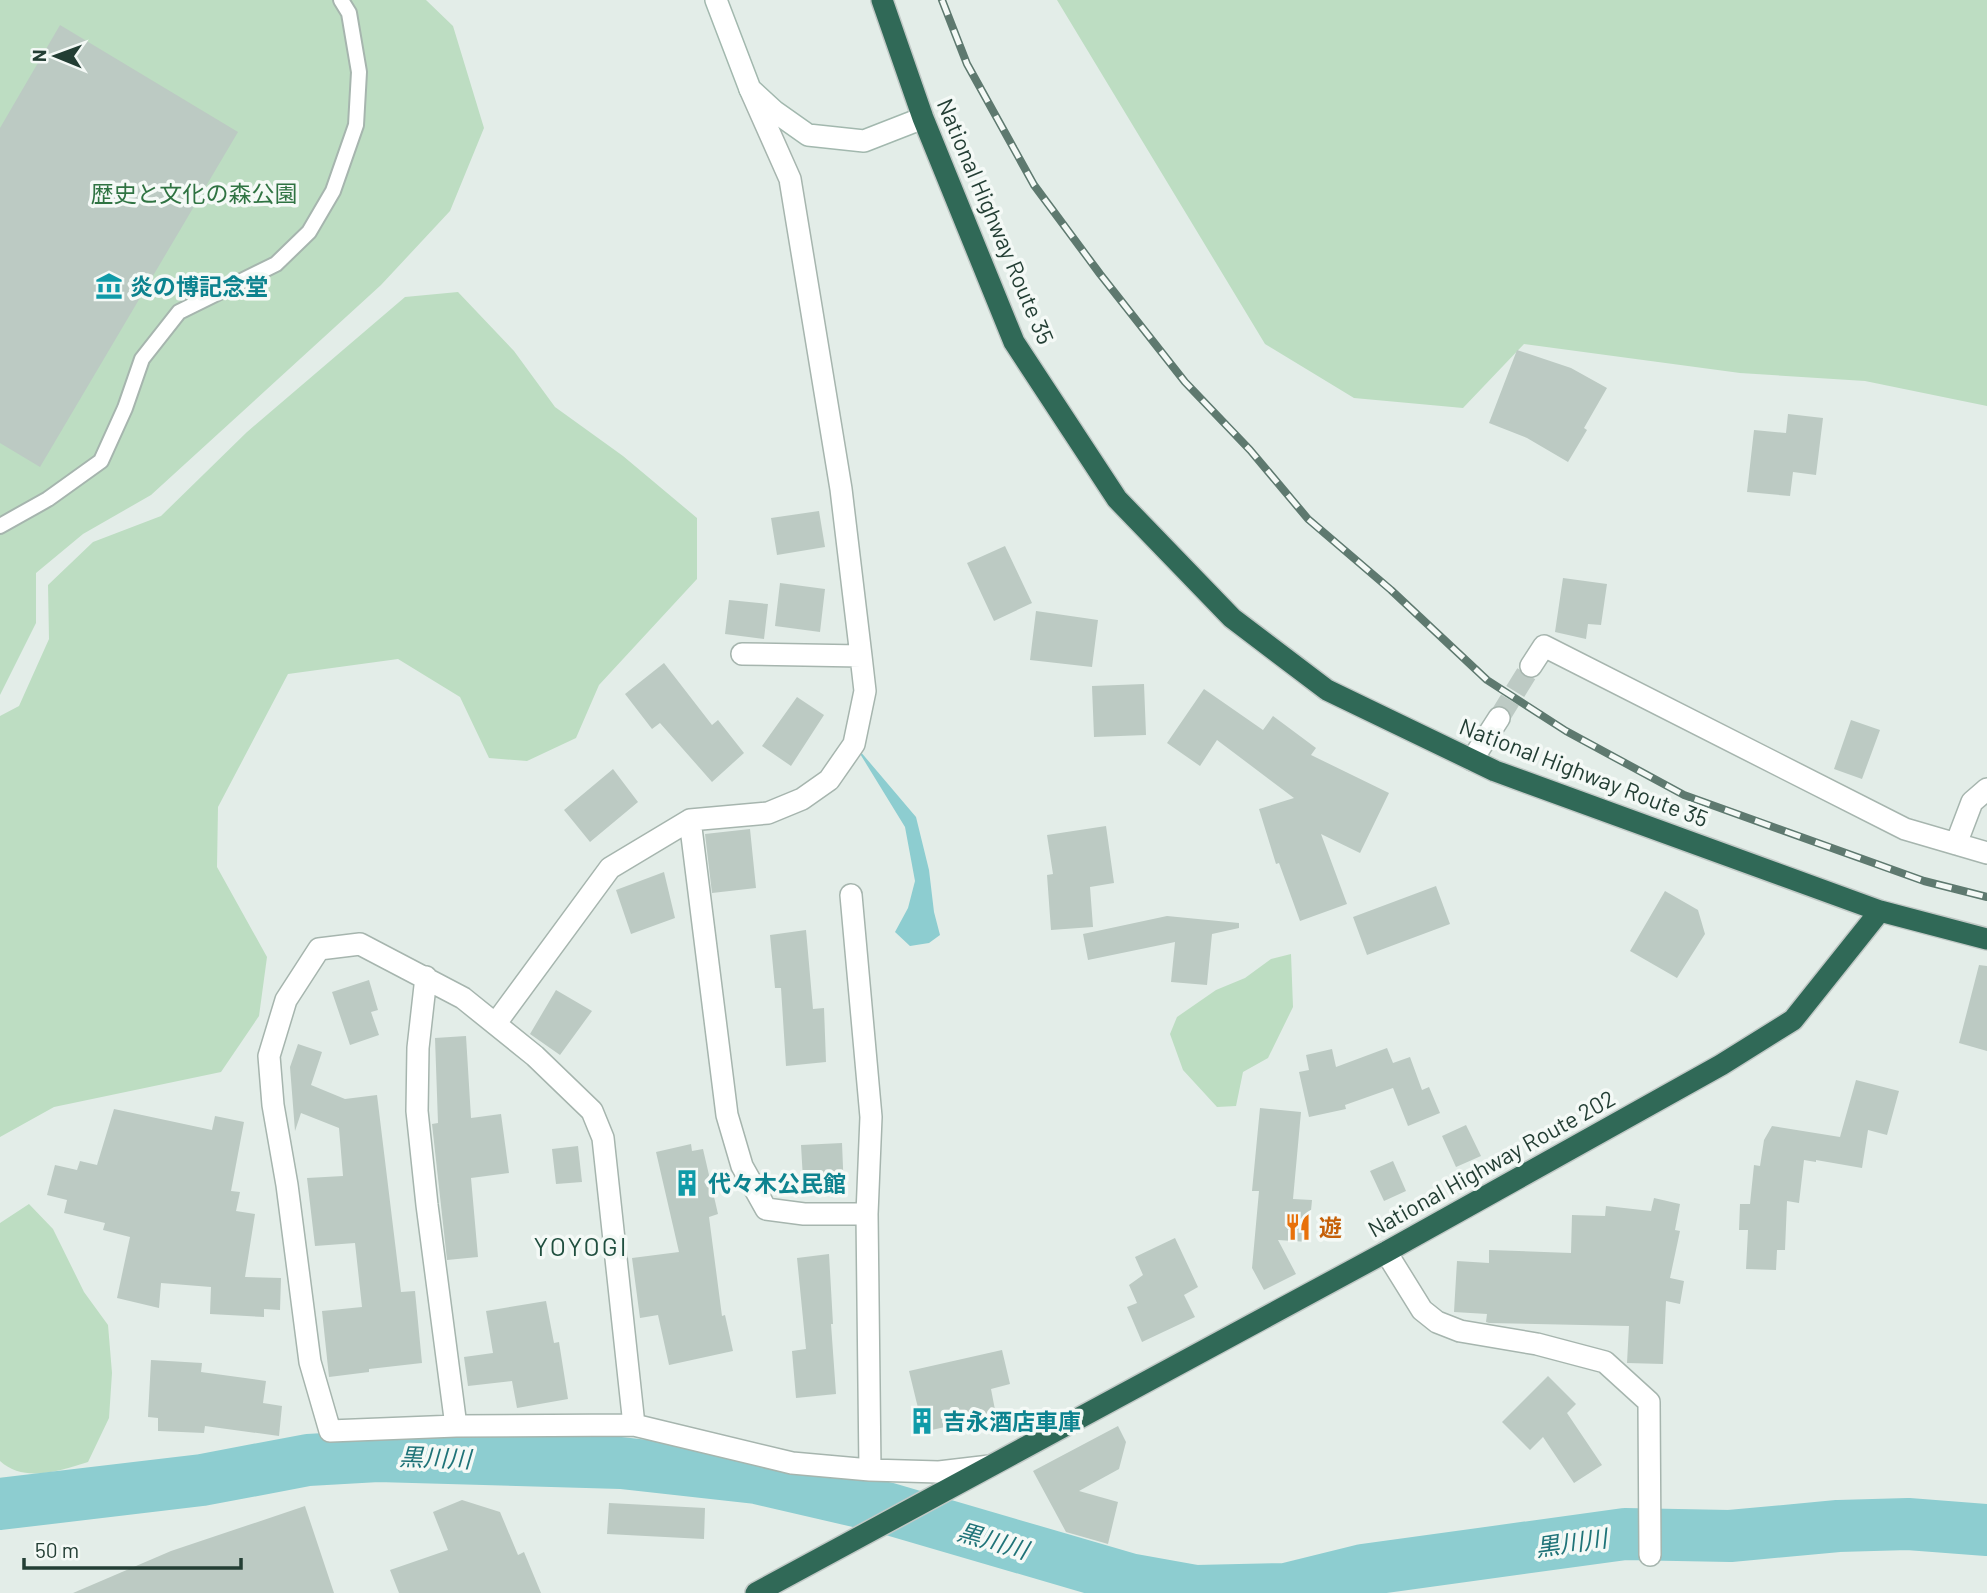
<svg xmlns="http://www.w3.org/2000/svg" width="1987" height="1593" viewBox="0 0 1987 1593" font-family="Barlow,'Noto Sans JP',sans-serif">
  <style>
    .green { fill: #bdddc2 }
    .water { fill: #8dcdd0 }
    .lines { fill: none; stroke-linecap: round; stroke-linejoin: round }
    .river { stroke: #8dcdd0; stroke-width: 52 }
    .building { fill: #bccac3 }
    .street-tunnel { stroke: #bdcac4; stroke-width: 21; stroke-dasharray: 21 10; stroke-linecap: butt }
    .lane-casing { stroke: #a6b5ae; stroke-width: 18 }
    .street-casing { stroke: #a6b5ae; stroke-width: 24 }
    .secondary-casing { stroke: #a2b8ae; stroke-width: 24 }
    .highway-casing { stroke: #c1c9c6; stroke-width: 24 }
    .lane { stroke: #fff; stroke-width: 14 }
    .street { stroke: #fff; stroke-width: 21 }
    .secondary { stroke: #fff; stroke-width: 21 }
    .highway { stroke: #306957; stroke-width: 21 }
    .rail-casing { stroke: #5e796f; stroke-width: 8 }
    .rail { stroke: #f4f9f6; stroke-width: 5; stroke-dasharray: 16; stroke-linecap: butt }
    .labels { text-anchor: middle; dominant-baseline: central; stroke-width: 7; stroke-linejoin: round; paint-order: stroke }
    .park-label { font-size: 23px; fill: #2f7342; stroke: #f4f9f6 }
    .street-label { font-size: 23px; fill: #233e34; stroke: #f4f9f6 }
    .culture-label { font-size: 23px; font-weight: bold; fill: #0d838f; stroke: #f4f9f6; text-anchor: start }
    .food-label { font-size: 23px; font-weight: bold; fill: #c56008; stroke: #f4f9f6; text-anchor: start }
    .water-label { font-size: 24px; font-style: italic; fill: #1f7378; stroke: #f4f9f6 }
    .quarter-label { font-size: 26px; letter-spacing: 2px; fill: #204f3f; stroke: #f4f9f6 }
  </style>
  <rect width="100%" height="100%" fill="#e3ede8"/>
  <path class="green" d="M0 0H426L453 26 484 128 450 211 381 285 151 495 83 534 36 573V623L0 695Z
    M1057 0H1987V406L1865 381 1740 373 1524 344 1463 408 1354 398 1265 344Z
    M458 292 514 351 555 407 623 456 697 518V579L599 685 576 738 527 761 489 758 460 697 398 659 288 674 218 807 217 867 267 957 259 1016 221 1072 54 1107 0 1137V716L19 706 49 639 48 585 93 542 161 516 247 432 405 297Z
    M1291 954 1293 1007 1268 1058 1243 1072 1236 1106 1217 1107 1183 1070 1170 1034 1177 1017 1216 990 1245 978 1271 959Z
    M29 1204 53 1229 84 1292 108 1325 112 1373 109 1418 88 1462C59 1471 24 1483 0 1461V1223Z"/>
  <path class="water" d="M854 744 916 817 929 870 934 912 940 935 929 943 910 946 895 932 908 908 915 881 905 827Z"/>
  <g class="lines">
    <path class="river" d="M0 1504 202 1480 308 1460 378 1456 621 1463 756 1478 886 1508 1129 1579 1196 1591 1286 1589 1363 1570 1625 1534 1730 1536 1838 1526 1908 1524 1987 1530"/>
  </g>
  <path class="building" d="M60 25 238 132 40 467 0 443V128Z
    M1517 350 1571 368 1607 388 1584 428 1587 430 1568 462 1527 438 1489 423Z
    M1788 414 1823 418 1816 475 1793 472 1790 496 1747 492 1754 430 1786 433Z
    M819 511 825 547 777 555 771 518Z
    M1005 546 1032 603 994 621 967 563Z
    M1563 578 1607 584 1601 625 1588 624 1586 639 1555 632Z
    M780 583 825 589 820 632 775 626Z
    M729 600 768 604 764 639 725 634Z
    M1036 611 1098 620 1092 667 1030 660Z
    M664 663 712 725 718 720 744 753 712 782 660 723 652 729 625 694Z
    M1144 684 1146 735 1094 737 1092 686Z
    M1204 689 1263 730 1273 716 1316 748 1311 755 1389 793 1360 853 1321 834 1347 904 1300 921 1279 863 1276 864 1259 809 1294 798 1217 740 1200 766 1167 743Z
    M797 697 824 715 791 766 762 746Z
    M1851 720 1880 730 1862 779 1834 769Z
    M613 769 638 802 590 842 564 810Z
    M1106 826 1114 883 1090 887 1093 927 1051 930 1047 875 1053 874 1047 835Z
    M750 829 756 888 712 893 705 834Z
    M664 872 675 918 631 934 616 890Z
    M1436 886 1450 924 1367 955 1353 917Z
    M1665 891 1698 910 1705 934 1677 978 1630 951Z
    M1167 916 1239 923V928L1212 934 1207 985 1171 982 1175 942 1088 960 1083 934Z
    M806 930 813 1009 824 1008 826 1062 786 1066 781 988H775L770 935Z
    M1979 965 1987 966V1051L1959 1043Z
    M369 980 378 1010 371 1012 379 1035 350 1045 332 992Z
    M556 990 592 1011 560 1055 530 1034Z
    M466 1036 471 1118 501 1114 509 1173 471 1178 478 1257 447 1260 432 1124 438 1123 435 1038Z
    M298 1044 322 1052 311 1085 345 1099 377 1095 401 1292 415 1291 422 1363 369 1369V1372L329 1377 322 1311 362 1307 355 1243 315 1246 307 1178 343 1176 339 1128 301 1113 295 1131 290 1067Z
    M1387 1048 1393 1063 1410 1057 1422 1090 1429 1087 1440 1113 1408 1126 1393 1088 1345 1105 1346 1109 1309 1117 1299 1072 1309 1070 1306 1055 1332 1049 1336 1067Z
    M1856 1080 1899 1091 1887 1135 1868 1130 1862 1168 1816 1160V1162L1804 1160 1799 1203 1787 1201 1785 1250H1777L1776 1270 1746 1269 1748 1230H1739L1740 1204H1750L1754 1165 1760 1166 1764 1140 1772 1126 1840 1137Z
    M1260 1108 1301 1112 1293 1199 1312 1200 1308 1242 1278 1240 1296 1274 1264 1290 1252 1268 1259 1191H1252Z
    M114 1109 212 1130 215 1116 244 1122 231 1191 240 1192 236 1211 255 1214 245 1277 281 1278 280 1310 264 1309V1317L210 1314 211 1287 161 1283 159 1308 117 1298 130 1237 103 1230 105 1223 64 1213 67 1200 47 1195 55 1165 77 1170 80 1161 97 1165Z
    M1466 1125 1481 1156 1456 1167 1442 1136Z
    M842 1143 844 1192 804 1196 801 1145Z
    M691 1144 692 1151 703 1149 718 1214 709 1217 722 1316 725 1315 733 1351 669 1365 658 1315 640 1318 632 1258 679 1252 656 1152Z
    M578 1146 582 1182 556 1184 552 1149Z
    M1393 1161 1406 1191 1384 1201 1370 1171Z
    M1654 1198 1680 1204 1675 1230 1680 1231 1670 1278 1684 1281 1680 1304 1666 1301 1663 1364 1627 1363 1629 1326 1489 1323 1486 1322 1487 1314 1454 1312 1457 1261 1489 1263V1250L1571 1253 1572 1215 1605 1216 1606 1206 1651 1211Z
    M1175 1238 1198 1287 1184 1295 1195 1317 1142 1342 1127 1307 1137 1303 1129 1285 1143 1275 1135 1257Z
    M829 1254 833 1324H831L836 1394 796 1398 792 1351 806 1349 797 1258Z
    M546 1301 554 1343 559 1342 568 1399 517 1408 512 1381 468 1386 464 1357 493 1353 486 1311Z
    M1002 1350 1010 1384 991 1389 996 1415 919 1433 913 1409 918 1408 909 1371Z
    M151 1360 202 1363 201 1372 266 1381 263 1403 282 1406 279 1436 205 1426 204 1433 158 1431V1418L148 1417Z
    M1548 1376 1576 1404 1567 1413 1602 1465 1574 1483 1543 1437 1530 1450 1502 1422Z
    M1118 1426 1126 1442 1119 1469 1079 1491 1118 1502 1108 1544 1066 1532 1033 1471Z
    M462 1500 500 1512 518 1555 524 1552 541 1593H399L390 1570 448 1550 433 1512Z
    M609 1503 705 1508 704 1539 607 1534Z
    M305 1506 334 1593H73L171 1551Z"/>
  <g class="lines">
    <path class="street-tunnel" d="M1499 718 1531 666"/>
    <defs>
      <path id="lane" d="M0 526 48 499 101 461 125 408 142 359 179 312 276 264 309 232 333 191 356 125 359 72 349 13 341 0"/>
      <path id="street" d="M742 654 861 656 841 489 790 179 750 89
        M1531 666 1544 646 1905 829 1987 853
        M1472 760 1499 718
        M690 820 727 1115 742 1166 766 1209 804 1214H867
        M1956 844 1972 802 1987 789
        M851 895 871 1117 867 1214 870 1470
        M426 977 418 1048 417 1111 427 1205 456 1426
        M496 1023 610 868 690 820 768 813 802 799 829 780 854 744 865 691 861 656
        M1386 1252 1422 1310 1437 1322 1460 1331 1537 1344 1605 1362 1649 1402 1650 1555
        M634 1425 603 1138 592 1111 535 1056 463 998 360 944 319 949 286 1000 269 1056 273 1105 287 1185 310 1362 330 1431 456 1426 634 1425 792 1463 870 1470 939 1472 990 1466"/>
      <path id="secondary" d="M716 0 750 89 774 111 808 135 864 141 923 118"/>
      <path id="highway" d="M882 0 923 118 1014 342 1117 499 1232 618 1327 690 1495 771 1880 911 1987 939
        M756 1593 1386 1252 1721 1065 1793 1020 1880 911"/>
    </defs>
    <use href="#lane" class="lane-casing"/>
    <use href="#street" class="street-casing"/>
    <use href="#secondary" class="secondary-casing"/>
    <use href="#highway" class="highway-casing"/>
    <use href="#lane" class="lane"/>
    <use href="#street" class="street"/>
    <use href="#secondary" class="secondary"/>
    <use href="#highway" class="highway"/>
    <defs>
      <path id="rail" d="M942 0 967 64 1034 185 1100 274 1185 382 1250 450 1308 519 1391 590 1487 680 1566 731 1684 795 1924 881 1987 897"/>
    </defs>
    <use href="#rail" class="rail-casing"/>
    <use href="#rail" class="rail"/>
  </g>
  <defs>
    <symbol id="museum-bare" viewBox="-9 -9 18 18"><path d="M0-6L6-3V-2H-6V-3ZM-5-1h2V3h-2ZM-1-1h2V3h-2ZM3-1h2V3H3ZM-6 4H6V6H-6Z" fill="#0f9aa8" stroke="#f4f9f6" stroke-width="2.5" paint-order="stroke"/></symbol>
    <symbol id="building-bare" viewBox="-9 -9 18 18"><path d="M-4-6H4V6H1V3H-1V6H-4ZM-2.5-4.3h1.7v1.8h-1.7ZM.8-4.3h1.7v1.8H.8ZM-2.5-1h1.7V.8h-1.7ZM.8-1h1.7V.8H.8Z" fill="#0f9aa8" stroke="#f4f9f6" stroke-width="2.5" paint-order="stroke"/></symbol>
    <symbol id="restaurant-bare" viewBox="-9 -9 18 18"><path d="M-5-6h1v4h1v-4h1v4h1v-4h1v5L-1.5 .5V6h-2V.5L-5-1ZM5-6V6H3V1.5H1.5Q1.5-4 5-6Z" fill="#e8710a" stroke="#f4f9f6" stroke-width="2.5" paint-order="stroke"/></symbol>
  </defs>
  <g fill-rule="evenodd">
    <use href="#museum-bare" x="90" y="267" width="38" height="38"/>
    <use href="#building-bare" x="668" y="1164" width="38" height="38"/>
    <use href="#restaurant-bare" x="1279" y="1208" width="38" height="38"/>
    <use href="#building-bare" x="903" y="1402" width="38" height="38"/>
  </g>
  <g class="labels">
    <g class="park-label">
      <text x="194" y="193">歴史と文化の森公園</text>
    </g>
    <g class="street-label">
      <text transform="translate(996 221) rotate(67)">National Highway Route 35</text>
      <text transform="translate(1584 772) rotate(21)">National Highway Route 35</text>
      <text transform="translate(1491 1163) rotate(-29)">National Highway Route 202</text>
    </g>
    <g class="culture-label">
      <text x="130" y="286">炎の博記念堂</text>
      <text x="708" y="1183">代々木公民館</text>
      <text x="943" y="1421">吉永酒店車庫</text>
    </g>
    <g class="food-label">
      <text x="1319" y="1227">遊</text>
    </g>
    <g class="water-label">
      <text transform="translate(435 1457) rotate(2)">黒川川</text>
      <text transform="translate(993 1540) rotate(16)">黒川川</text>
      <text transform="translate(1571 1542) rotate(-8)">黒川川</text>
    </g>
    <g class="quarter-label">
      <text x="581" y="1245">YOYOGI</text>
    </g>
  </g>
  <g transform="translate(56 56) rotate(271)" stroke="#f4f9f6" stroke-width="5" paint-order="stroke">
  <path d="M0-5L12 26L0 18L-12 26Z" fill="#233e34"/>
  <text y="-10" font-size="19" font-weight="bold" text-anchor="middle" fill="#233e34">N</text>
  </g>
  <path d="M24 1558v10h217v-10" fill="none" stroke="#233e34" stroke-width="3.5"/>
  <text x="35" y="1558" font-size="21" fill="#233e34" stroke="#f4f9f6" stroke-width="5" paint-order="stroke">50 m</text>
</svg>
